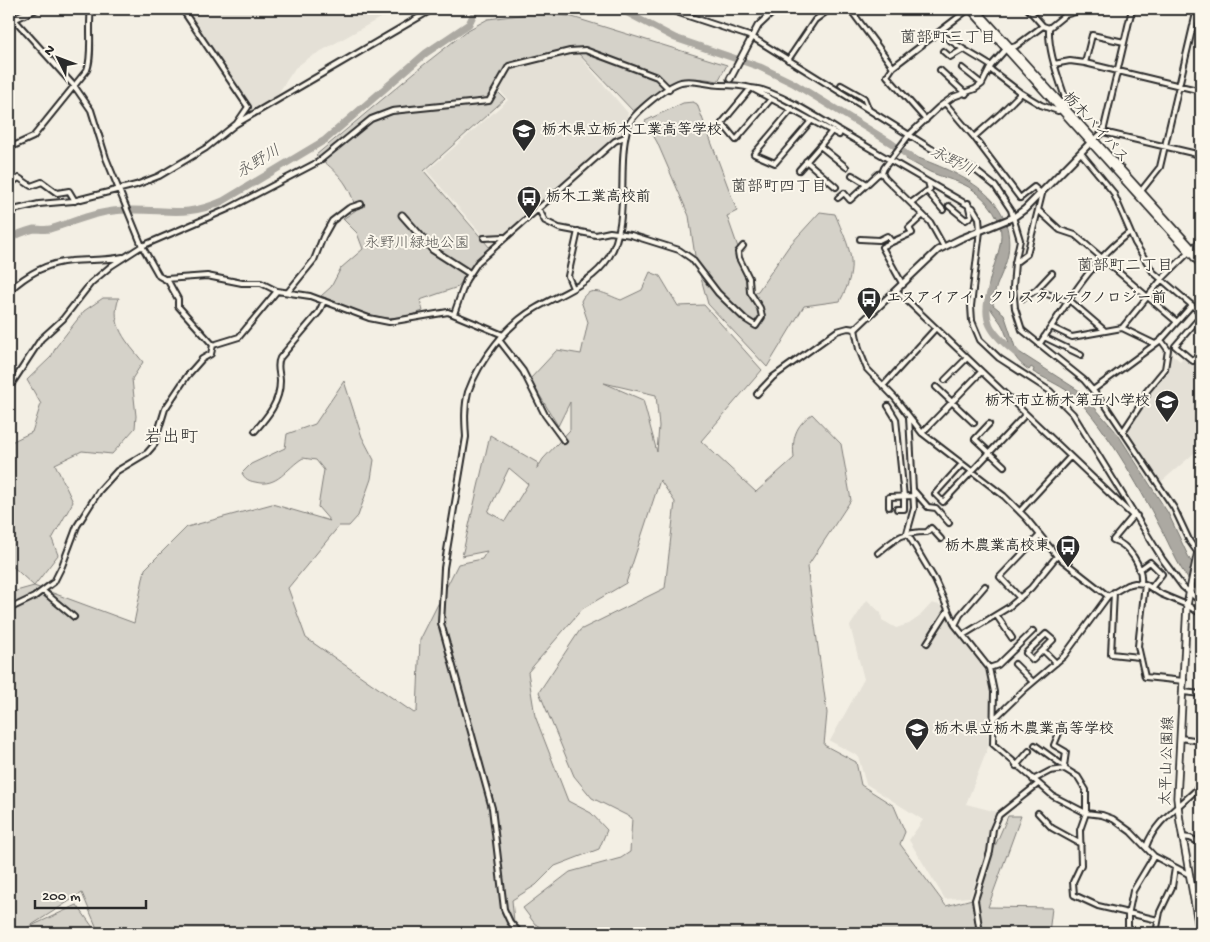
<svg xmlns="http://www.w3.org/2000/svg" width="1210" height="942" viewBox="0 0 1210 942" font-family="'Gochi Hand','Klee One',sans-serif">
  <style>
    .built { fill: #e4e0d6 }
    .green { fill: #d5d2c9; stroke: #807e7a; fill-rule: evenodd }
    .water { fill: #aca9a2; stroke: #787772 }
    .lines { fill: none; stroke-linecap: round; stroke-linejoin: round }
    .river { stroke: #aca9a2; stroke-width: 7 }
    .minor-casing { stroke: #2b2b2b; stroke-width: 8 }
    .tertiary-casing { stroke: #2b2b2b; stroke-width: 9 }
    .secondary-casing { stroke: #2b2b2b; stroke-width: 9 }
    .primary-casing { stroke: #2b2b2b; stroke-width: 10 }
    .minor { stroke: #fbf7ec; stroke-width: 4 }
    .tertiary { stroke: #fbf7ec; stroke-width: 5 }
    .secondary { stroke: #fbf7ec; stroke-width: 5.5 }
    .primary { stroke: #fbf7ec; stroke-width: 6 }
    .labels { text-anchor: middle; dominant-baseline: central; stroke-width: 4; stroke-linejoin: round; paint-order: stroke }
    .street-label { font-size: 15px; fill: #2b2b2b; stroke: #fbf7ec }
    .poi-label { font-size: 15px; font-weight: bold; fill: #2b2b2b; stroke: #fbf7ec; text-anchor: start }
    .park-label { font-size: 15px; fill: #565552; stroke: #fbf7ec }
    .neighbourhood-label { font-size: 16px; fill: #2b2b2b; stroke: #fbf7ec }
    .water-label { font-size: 16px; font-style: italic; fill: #585755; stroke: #fbf7ec }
    .quarter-label { font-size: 18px; fill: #2b2b2b; stroke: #fbf7ec }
  </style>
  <rect width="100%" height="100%" fill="#f3efe4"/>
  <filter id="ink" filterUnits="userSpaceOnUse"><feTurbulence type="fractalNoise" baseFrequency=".02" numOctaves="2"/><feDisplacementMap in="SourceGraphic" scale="10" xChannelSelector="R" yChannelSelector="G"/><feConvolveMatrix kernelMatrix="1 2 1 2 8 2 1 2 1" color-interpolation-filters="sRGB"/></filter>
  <g filter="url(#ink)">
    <path class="built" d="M184 9H342L352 12 357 9H424L417 12 380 18 307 59 295 68 273 101 241 121 249 106Z
      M576 52 628 113 622 133 503 235 483 236 427 171 508 100 498 88 508 71Z
      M1169 352 1180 361 1184 357 1201 374V411L1199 414 1201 415V451L1199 449 1161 482 1128 431 1151 389 1166 373Z
      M867 600 881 613 882 620 896 628 909 624 919 617 932 603 943 606 957 630 987 669 992 695 987 731 989 745 966 804 997 812 988 847 970 897 945 899 909 840 923 820 866 784 858 756 830 741 864 679 850 626Z"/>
    <path class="green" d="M536 13 569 16 727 65 718 81C674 72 665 87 633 111L576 51 507 71 496 90 505 99 424 171 490 248 472 266 458 287 420 300 423 311C381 327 361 311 321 296L331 287 341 268 363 249 357 233 343 219 356 210C349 182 338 173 316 155L421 67 468 30 488 19Z
      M693 102 697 104 737 211 727 216 754 293 758 291 789 246 820 212 835 214C850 250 860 265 840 301L804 306 767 367 708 304 695 256 689 216 657 142 645 121 683 103Z
      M650 272 660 276 678 306 704 305 762 370 701 441 756 492 794 458C792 438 795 426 812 414L841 444 851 500 807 567 827 713 824 745 856 762 861 785 894 806 905 832 900 844 946 906 972 899 1008 816H1021L988 907 1052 908 1049 933H550L535 924 523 908 570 872 621 858 630 852 632 818 592 798 574 776 539 692 580 630 665 588 675 502 660 480 626 583 582 609 528 672 535 716 568 801 591 813 607 830 599 849 555 866 536 885 512 900 515 933H99L82 893 27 928 77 905 97 933H9V593L34 586 9 563V443L32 432 41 404 27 380 51 357 56 347 84 311 103 298H119C109 325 127 342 143 362L132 379 136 416 135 428 112 454 82 451 55 464 73 502 52 539 58 555 34 586 134 623 145 569 187 527 272 504 330 521 318 507 324 470 316 460 303 458C286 468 278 488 255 482 249 481 245 479 242 473L251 464 285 448 287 434 315 424 344 381 362 437 374 460 371 479 358 516 349 526H339L288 588 306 638 414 713 417 711 420 640 458 564 482 559 487 551 462 556 490 435 538 463 537 469 543 459 570 430V402L558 426 530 379 557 350 581 354 588 322 581 301C589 283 607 295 621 300L642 290ZM604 383 656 395 659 426 657 452 643 400ZM509 468 528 484 505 521 488 512Z"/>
    <path class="water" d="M908 154C953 171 1017 193 1008 254 1005 272 993 286 993 305L1004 314 1015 347 1019 352 1081 392 1117 433 1168 513 1190 560 1201 573V593C1180 575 1172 548 1159 525 1141 490 1099 415 1069 392 1059 385 1044 378 1033 372L1034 369 1031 367 1029 370C1010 357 1012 347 1003 327 999 318 989 311 988 300 985 265 1018 240 989 205 969 181 956 183 930 172 922 168 914 163 906 159Z"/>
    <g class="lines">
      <path class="river" d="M620 9 675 38 760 67 793 83 891 143 914 160
        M9 239C16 235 26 231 34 229 39 229 45 230 50 229 77 221 98 210 128 210 167 209 185 218 223 201L325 140 426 53 469 24 476 9
        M992 287C979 320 991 333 1016 353"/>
      <defs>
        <path id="minor" d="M182 9 248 107 237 123
          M667 9 752 37 930 148 975 170 995 186 1011 210 1020 240 1015 263 1013 287 1015 308 1022 330 1084 380 1106 406 1174 508 1190 542 1201 557
          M850 9 893 67
          M1028 9 1043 26 1049 28 1065 15 1085 9
          M14 19 75 87 91 110 106 158 142 246 159 276 168 281 178 299V306L213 345
          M1049 28C1048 53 1059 78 1066 101L1064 107
          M939 32C957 47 973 54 991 66
          M943 51 950 57 962 50
          M788 60 815 20 830 9
          M1085 63 1092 35 1124 42
          M1054 64 1070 61 1085 63 1201 91
          M962 68 982 84
          M940 70 966 94
          M991 70 1021 93 1041 105 1058 111 1061 109
          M841 85 864 98 869 110
          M771 99 736 140 722 123 751 88C774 89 819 118 840 131
          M945 103 974 137 1020 198 1034 187 1042 194 1027 254 1015 263
          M792 109 754 154 775 163 812 120
          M926 120 887 76 893 67 969 9
          M832 131 820 146 846 167
          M1103 132 1132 9
          M974 137 1000 114 1021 93
          M1094 140 1103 132 1201 155
          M9 148 33 137 87 70C93 55 88 27 91 9
          M1081 153 1113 192 1135 243 1153 272 1201 313
          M806 161 836 187
          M799 170 820 146
          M852 175 867 184
          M9 184 19 178 31 186 42 182 57 193 69 191 75 201
          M927 191 943 210
          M1141 191 1160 167 1197 9
          M838 198 844 193 850 200 878 174 882 173
          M912 202 930 189 928 182
          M949 206 966 220 971 216 968 203
          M538 208 545 221 559 228 596 235 610 232 631 235 679 250 692 259 718 293 745 319 756 326 762 317 760 308 750 292 749 278 739 258 738 252 743 246
          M1038 210 1060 230 1075 235 1177 322 1192 305
          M9 211 39 204 73 201 136 185 159 176 206 148 236 124 433 9
          M484 238 504 237
          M860 239 879 240 887 236 892 242 882 247 903 285
          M892 242 912 233 909 228 923 215
          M944 247 930 222 885 178 882 173 884 168 909 135 939 107 953 97 975 89 982 84 991 66 1006 49 1016 46 1043 26
          M166 279 207 276 242 283H261L277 291 310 296 369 318 389 322 448 312 503 335
          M573 288 568 276 578 231
          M1036 290 1052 273
          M9 291C26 275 47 263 71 261 89 259 106 261 123 257
          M897 291 1133 516H1137
          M288 292 314 260 323 237 332 221 349 208 361 204
          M1024 298 1036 290 1067 301
          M1068 299 1104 330
          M454 314 466 280 478 262 615 141 625 137
          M1201 316 1175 346 1193 361 1201 351
          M1051 327 1072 337 1122 328 1155 344
          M1122 328 1162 279 1201 240
          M1044 337 1081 355
          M499 340 523 371 545 415 564 441
          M213 345 239 337 277 291
          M1039 345C1067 304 1090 262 1130 232
          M945 380 966 359
          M11 385 41 339 63 319 91 283 111 266 142 246 228 209 318 162 371 119 392 111 489 101 509 66 570 51 585 50 657 77 669 89
          M883 386 935 329
          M936 387 974 423
          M1093 390 1161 340 1177 322
          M757 394 773 377 837 331 848 328 855 329 859 349 867 369 895 398 922 433 1004 496 1026 518 1057 556 1108 596
          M888 406 896 419 904 497V509H897
          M909 417 914 508 907 533 935 580 955 625 989 668 994 692 993 744 1053 796 1086 813 1102 815 1113 819 1131 832 1154 856 1190 875
          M989 424 975 439 1004 466
          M1124 430 1147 395 1146 392 1165 369 1168 350 1161 340
          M255 431C268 416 280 402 280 381 280 373 276 366 280 358L319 312 324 301
          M922 433 981 372
          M962 464 935 494 943 502 1025 415
          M914 491 928 507 936 508 949 523
          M889 507V497L914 496
          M1020 511 1070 457
          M1133 516 1113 540C1129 545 1143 566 1141 583
          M878 553C896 538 902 532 927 532L931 528 941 539
          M1139 570 1150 562 1162 574 1151 588
          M1145 584 1138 646 1145 677 1184 681
          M43 591 74 617
          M1114 592 1111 654 1139 657
          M1020 598 1000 577 1040 535
          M9 609 34 597 54 582 62 566 77 526 99 491 117 471 147 453 154 445 165 409 187 376 202 359 211 354 213 345
          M997 616 1012 638
          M955 625 960 615 985 586
          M963 635 1009 607 1031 588 1057 556
          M927 643 948 610
          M1043 650 1053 640 1046 634 1026 653 1033 660 1043 650 1056 663
          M1015 664 1033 682
          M989 668 998 665 1033 631
          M1183 692 1201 694
          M993 720 1025 689 1064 656 1108 596 1127 585 1135 583 1145 584 1161 594 1187 605 1201 614
          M1059 733 1054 745 1066 752 1064 766
          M1180 738 1201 741
          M1035 745 1065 767
          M1016 766 1029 751
          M1033 780 1050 771 1065 769 1078 777 1086 790V813L1080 830 1081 865 1073 882 1074 895 1098 906 1158 920
          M1038 813 1052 828 1081 844
          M1182 837 1190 838 1201 843
          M1146 847C1156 818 1182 806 1201 785
          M520 933 510 922 504 909 492 808 441 623 444 568 466 437C465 422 464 407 468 392 479 361 507 324 536 308 562 293 593 283 609 257 631 221 616 166 628 126 633 113 667 86 681 82 695 79 707 85 720 85 731 85 740 85 751 88L839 135 840 131 973 208 979 218 980 231 971 306 972 321 980 340 999 358 1050 391 1073 414 1163 560 1183 587 1201 602
          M980 933 975 900 990 852 993 829 999 815 1038 784
          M1128 933V915L1133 891 1154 856
          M1156 933 1160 912 1172 887 1175 868"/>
        <path id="tertiary" d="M730 79 758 26 776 9
          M402 215 433 250 469 273
          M855 329 938 250 960 239 1014 217 1025 209 1092 141"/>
        <path id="secondary" d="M970 9 1201 265
          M976 9 1201 258
          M1200 933 1180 822 1177 798 1187 605 1201 537"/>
        <path id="primary" d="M9 21 35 9"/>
      </defs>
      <use href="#minor" class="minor-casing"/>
      <use href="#tertiary" class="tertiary-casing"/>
      <use href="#secondary" class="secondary-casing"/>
      <use href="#primary" class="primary-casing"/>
      <use href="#minor" class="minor"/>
      <use href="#tertiary" class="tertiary"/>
      <use href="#secondary" class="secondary"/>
      <use href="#primary" class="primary"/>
    </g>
  </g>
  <defs>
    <symbol id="school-pin" viewBox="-11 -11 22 30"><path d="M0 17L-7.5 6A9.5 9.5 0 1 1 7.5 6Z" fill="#2b2b2b" stroke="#fbf7ec"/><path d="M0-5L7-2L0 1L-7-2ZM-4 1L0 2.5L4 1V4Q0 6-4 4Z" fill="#fff"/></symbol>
    <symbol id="bus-pin" viewBox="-11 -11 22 30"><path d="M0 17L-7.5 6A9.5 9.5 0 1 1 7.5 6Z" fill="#2b2b2b" stroke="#fbf7ec"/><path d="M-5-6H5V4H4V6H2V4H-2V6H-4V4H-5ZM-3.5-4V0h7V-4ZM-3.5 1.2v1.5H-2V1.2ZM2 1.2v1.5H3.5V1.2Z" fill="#fff"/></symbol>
  </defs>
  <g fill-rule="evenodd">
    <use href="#school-pin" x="510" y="117" width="28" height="38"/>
    <use href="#bus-pin" x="515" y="184" width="28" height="38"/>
    <use href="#bus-pin" x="855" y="285" width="28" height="38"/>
    <use href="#school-pin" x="1153" y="388" width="28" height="38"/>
    <use href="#bus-pin" x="1054" y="533" width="28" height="38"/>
    <use href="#school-pin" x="903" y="716" width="28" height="38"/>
  </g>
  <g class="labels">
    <g class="street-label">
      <text transform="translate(1095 128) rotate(48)">栃木バイパス</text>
      <text transform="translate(1168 761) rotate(-88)">太平山公園線</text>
    </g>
    <g class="poi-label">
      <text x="542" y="131">栃木県立栃木工業高等学校</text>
      <text x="546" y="198">栃木工業高校前</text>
      <text x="886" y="299">エスアイアイ・クリスタルテクノロジー前</text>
      <text x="1150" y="402" text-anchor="end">栃木市立栃木第五小学校</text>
      <text x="1050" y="547" text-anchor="end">栃木農業高校東</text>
      <text x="934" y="730">栃木県立栃木農業高等学校</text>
    </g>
    <g class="park-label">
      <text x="417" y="244">永野川緑地公園</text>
    </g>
    <g class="neighbourhood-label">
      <text x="948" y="39">薗部町三丁目</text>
      <text x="779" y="188">薗部町四丁目</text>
      <text x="1125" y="267">薗部町二丁目</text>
    </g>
    <g class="water-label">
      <text transform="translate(259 163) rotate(-31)">永野川</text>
      <text transform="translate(952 163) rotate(27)">永野川</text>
    </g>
    <g class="quarter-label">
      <text x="171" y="438">岩出町</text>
    </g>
  </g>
  <rect width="1210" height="942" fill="none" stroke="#fbf7ec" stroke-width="30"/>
  <rect x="15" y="15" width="1180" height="912" fill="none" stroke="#2b2b2b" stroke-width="2" filter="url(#ink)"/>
  <g transform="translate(58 58) rotate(312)" stroke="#fbf7ec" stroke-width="4" paint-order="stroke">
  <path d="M0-4L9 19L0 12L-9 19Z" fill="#2b2b2b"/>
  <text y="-8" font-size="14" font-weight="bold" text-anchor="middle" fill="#2b2b2b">N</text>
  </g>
  <path d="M35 900v8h111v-8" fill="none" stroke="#2b2b2b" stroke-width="2.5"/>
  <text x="42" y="900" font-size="15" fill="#2b2b2b" stroke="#fbf7ec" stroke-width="4" paint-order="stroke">200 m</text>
</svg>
